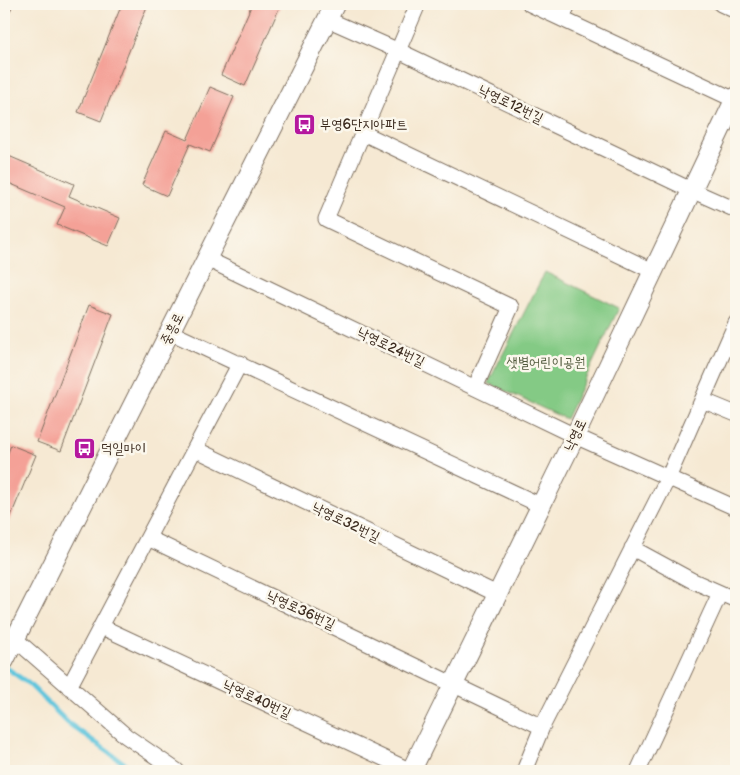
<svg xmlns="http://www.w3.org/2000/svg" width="740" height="775" viewBox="0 0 740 775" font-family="'Balsamiq Sans','Poor Story',sans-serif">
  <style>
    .green { fill: #84ca85; stroke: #607a52 }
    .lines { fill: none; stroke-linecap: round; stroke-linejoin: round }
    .stream { stroke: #60c6dd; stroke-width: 5 }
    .building { fill: #f4a197 }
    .minor-casing { stroke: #7c6d5d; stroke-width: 17 }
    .tertiary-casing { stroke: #7c6d5d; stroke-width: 21 }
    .minor { stroke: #fff; stroke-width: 15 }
    .tertiary { stroke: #fff; stroke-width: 19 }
    .labels { text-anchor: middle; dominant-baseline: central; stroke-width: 5; stroke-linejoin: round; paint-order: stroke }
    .street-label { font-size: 14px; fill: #3b2a1e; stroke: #fbf7ec }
    .poi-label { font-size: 14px; fill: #3b2a1e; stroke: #fbf7ec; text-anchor: start }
    .park-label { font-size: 14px; fill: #515a3d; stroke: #fbf7ec }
  </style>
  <rect width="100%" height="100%" fill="#fbf7ec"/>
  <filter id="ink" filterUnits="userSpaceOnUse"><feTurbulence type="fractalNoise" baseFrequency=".02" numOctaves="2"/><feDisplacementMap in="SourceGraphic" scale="10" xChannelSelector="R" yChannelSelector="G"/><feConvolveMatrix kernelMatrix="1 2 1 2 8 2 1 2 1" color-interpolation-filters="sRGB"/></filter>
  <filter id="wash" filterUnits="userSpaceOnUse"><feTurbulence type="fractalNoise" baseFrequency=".0096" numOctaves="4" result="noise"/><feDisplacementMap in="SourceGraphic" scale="20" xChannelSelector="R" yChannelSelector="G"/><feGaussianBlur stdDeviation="1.12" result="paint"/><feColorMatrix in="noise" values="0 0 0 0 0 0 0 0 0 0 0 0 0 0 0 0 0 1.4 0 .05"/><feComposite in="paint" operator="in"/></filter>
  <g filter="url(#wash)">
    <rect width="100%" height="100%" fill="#f6e9d3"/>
    <path class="green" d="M545 272 619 308 566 419 488 383Z"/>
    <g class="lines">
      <path class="stream" d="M4 666 29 684 68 723 135 771"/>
    </g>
    <g id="blocks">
      <path class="building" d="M4 4H13L4 26Z
        M122 4H148L101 121 78 112Z
        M252 4H281L245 86 221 75Z
        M210 87 234 97 210 152 190 144 167 196 142 185 166 131 187 140Z
        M4 154 74 184 69 196 120 218 108 246 57 225 65 207 4 181Z
        M89 305 113 314 61 451 37 442Z
        M11 445 36 455 4 533V463Z"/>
    </g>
  </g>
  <g filter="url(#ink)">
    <use href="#blocks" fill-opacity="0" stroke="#7c6d5d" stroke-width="1"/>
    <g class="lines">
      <defs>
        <path id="minor" d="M418 4 326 219 511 307 475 388
          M530 4 735 100
          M721 4 736 11
          M562 19 568 4
          M329 20 399 51 691 190 736 210
          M363 133 653 271
          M207 259 575 436 736 508
          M170 332 540 505
          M702 400 736 414
          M195 449 497 594
          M148 538 542 727
          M632 548 691 580 736 600
          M102 627 411 771
          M4 636 15 639 126 736 177 771
          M69 687 240 363
          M524 771 542 727 668 478 736 323
          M638 771 720 593"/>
        <path id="tertiary" d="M4 661 335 4
          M411 771 575 436 736 97"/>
      </defs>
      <use href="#minor" class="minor-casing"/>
      <use href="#tertiary" class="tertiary-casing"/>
      <use href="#minor" class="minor"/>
      <use href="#tertiary" class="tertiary"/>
    </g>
  </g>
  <defs>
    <symbol id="bus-square" viewBox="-11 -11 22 22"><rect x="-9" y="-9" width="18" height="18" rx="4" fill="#b5179e" stroke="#fbf7ec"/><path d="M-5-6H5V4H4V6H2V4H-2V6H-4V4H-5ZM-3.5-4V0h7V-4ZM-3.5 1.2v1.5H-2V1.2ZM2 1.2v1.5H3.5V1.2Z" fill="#fff"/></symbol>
  </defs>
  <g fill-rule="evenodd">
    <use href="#bus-square" x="292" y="112" width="25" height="25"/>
    <use href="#bus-square" x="72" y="436" width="25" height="25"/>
  </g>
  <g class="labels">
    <g class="street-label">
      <text transform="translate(511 104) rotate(26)">낙영로12번길</text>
      <text transform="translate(172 329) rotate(-63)">중흥로</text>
      <text transform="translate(391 347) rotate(26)">낙영로24번길</text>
      <text transform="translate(575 435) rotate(-64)">낙영로</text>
      <text transform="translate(346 522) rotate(26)">낙영로32번길</text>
      <text transform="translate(301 610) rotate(25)">낙영로36번길</text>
      <text transform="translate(257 699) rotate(25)">낙영로40번길</text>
    </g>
    <g class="poi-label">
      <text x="320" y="124">부영6단지아파트</text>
      <text x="101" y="448">덕일마이</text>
    </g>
    <g class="park-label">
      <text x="546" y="362">샛별어린이공원</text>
    </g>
  </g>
  <rect width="740" height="775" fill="none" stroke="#fbf7ec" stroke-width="20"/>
</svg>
